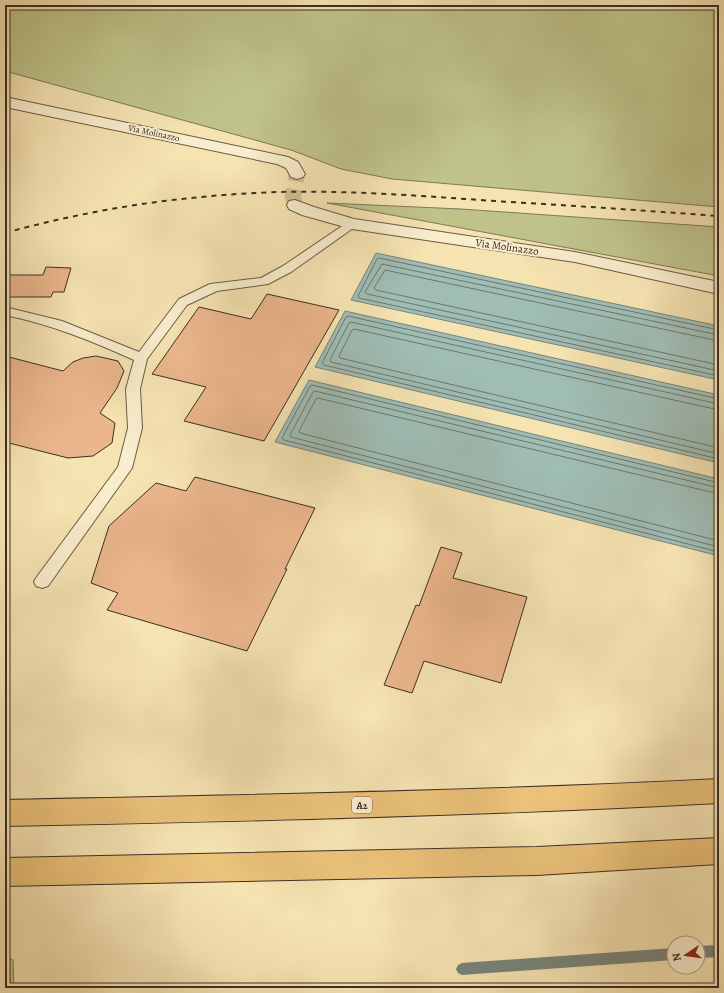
<svg xmlns="http://www.w3.org/2000/svg" width="724" height="993" viewBox="0 0 724 993" font-family="Alegreya,serif">
  <style>
    .green { fill: #bfc38a; stroke: #7e7858 }
    .water { fill: #9fbdb5; stroke: #78847b }
    .lines { fill: none; stroke-linecap: round; stroke-linejoin: round }
    .shore { stroke: #6e766d; stroke-width: 1 }
    .stream { fill: #78847b; fill-rule: evenodd }
    .building { fill: #ebb68c; stroke: #3d2e25 }
    .minor-tunnel { stroke: #d1bf96; stroke-width: 16; stroke-dasharray: 16 8; stroke-linecap: butt }
    .service-casing { stroke: #6b5b48; stroke-width: 2 }
    .minor-casing { stroke: #6b5b48; stroke-width: 2 }
    .motorway-casing { stroke: #3d2e25; stroke-width: 2 }
    .service { fill: #f9edcd; fill-rule: evenodd }
    .minor { fill: #f9edcd; fill-rule: evenodd }
    .motorway { fill: #ebc279; fill-rule: evenodd }
    .rail { stroke: #3d2e25; stroke-width: 2; stroke-dasharray: 5 5; stroke-linecap: butt }
    .labels { text-anchor: middle; dominant-baseline: central; stroke-width: 4; stroke-linejoin: round; paint-order: stroke }
    .far-street-label { font-size: 9px; fill: #3d2e25; stroke: #f9edcd }
    .shield { fill: #f9edcd; stroke: #756757; stroke-width: 1 }
    .shield-label { font-size: 10px; font-weight: bold; fill: #3d2e25 }
    .street-label { font-size: 11px; fill: #3d2e25; stroke: #f9edcd }
  </style>
  <rect width="100%" height="100%" fill="#f6e3b2"/>
  <filter id="stains"><feTurbulence type="fractalNoise" baseFrequency=".005" numOctaves="4"/><feColorMatrix values="0 0 0 0 .2 0 0 0 0 .09 0 0 0 0 .02 0 0 0 .5 -.17"/></filter>
  <radialGradient id="worn" r=".72"><stop offset=".6" stop-color="#630" stop-opacity="0"/><stop offset="1" stop-color="#630" stop-opacity=".3"/></radialGradient>
  <path class="green" d="M5 5H719V207L392 179 341 169 291 150 5 71Z
    M327 203 461 209 719 227V276Z
    M5 957 13 960 14 988H5Z"/>
  <path class="water" d="M376 253 719 326V380L351 300Z
    M345 311 719 395V463L315 367Z
    M309 380 719 479V556L275 442Z"/>
  <g class="lines">
    <path class="shore" d="M719 330 379 258 377 259 358 296 359 298 719 376
      M719 335 382 264 365 292 367 294 719 371
      M719 341 385 270 374 288 376 290 719 365
      M719 399 348 316 346 317 322 363 324 365 719 459
      M719 404 351 322 349 323 330 360 331 362 719 454
      M719 410 354 329 352 330 339 356 340 358 719 448
      M719 483 312 385 310 386 282 438 284 440 719 552
      M719 488 315 391 313 392 290 435 291 437 719 547
      M719 494 318 398 316 399 299 431 300 433 719 541"/>
    <path class="stream" d="M719 945V957L698 958V946Z
      M674 948V960L462 975 458 973 456 969 458 965 462 963Z"/>
  </g>
  <path class="building" d="M46 267 71 268 64 292H53L51 297H5V284L8 275H43Z
    M267 294 339 310 264 441 184 421 206 387 152 374 199 307 251 319Z
    M5 356 63 371 73 362 83 358 96 356 118 361 124 371 117 388 100 413 115 423 112 443 93 456 68 458 5 442Z
    M195 477 315 508 285 569H287L247 651 107 610 118 593 91 583 109 526 156 483 186 491Z
    M441 547 462 553 453 578 527 597 501 683 424 661 412 693 384 685 416 605 419 606Z"/>
  <g class="lines">
    <path class="minor-tunnel" d="M295 205 293 197 297 174"/>
    <defs>
      <path id="service" d="M352 220 356 222 358 224 356 226 291 272 268 284 217 291 187 305 147 359 140 389 142 428 132 468 48 586 42 588 36 586 34 582 36 578 118 467 128 428 126 389 134 360C92 341 50 324 5 315V307L62 321 139 352 179 299 210 284 261 278 283 266 348 222Z"/>
      <path id="minor" d="M5 97 288 157 298 162 305 174 303 177 297 179 291 177 286 168 277 164 5 107Z
        M295 200 314 207 354 219 575 252 719 282V294L575 262 352 229 302 215 289 209 287 205 289 201Z"/>
      <path id="motorway" d="M719 779V803C481 816 243 821 5 826V800C243 795 481 791 719 779Z
        M719 838V864L537 875 5 886V858L537 847Z"/>
    </defs>
    <use href="#service" class="service-casing"/>
    <use href="#minor" class="minor-casing"/>
    <use href="#motorway" class="motorway-casing"/>
    <use href="#service" class="service"/>
    <use href="#minor" class="minor"/>
    <use href="#motorway" class="motorway"/>
    <path class="rail" d="M5 233C95 208 186 195 279 192 356 190 433 197 510 202 580 206 649 211 719 216"/>
  </g>
  <g class="labels">
    <g class="far-street-label">
      <text transform="translate(154 133) rotate(12)">Via Molinazzo</text>
    </g>
    <rect class="shield" x="352" y="797" width="20" height="16" rx="3"/>
    <g class="shield-label">
      <text x="362" y="805">A2</text>
    </g>
    <g class="street-label">
      <text transform="translate(507 247) rotate(8)">Via Molinazzo</text>
    </g>
  </g>
  <rect width="724" height="993" fill="none" stroke="#f6e3b2" stroke-width="20"/>
  <rect x="6" y="6" width="712" height="981" fill="none" stroke="#3d2e25" stroke-width="2"/>
  <rect x="10" y="10" width="704" height="973" fill="none" stroke="#3d2e25"/>
  <g transform="translate(686 955) rotate(257)"><circle r="19" fill="#f9edcd" stroke="#aea18a"/>
  <path d="M0-3L7 15L0 10L-7 15Z" fill="#8f2418"/>
  <text y="-6" font-size="11" font-weight="bold" text-anchor="middle" fill="#3d2e25">N</text>
  </g>
  <rect width="100%" height="100%" filter="url(#stains)"/>
  <rect width="100%" height="100%" fill="url(#worn)"/>
</svg>
